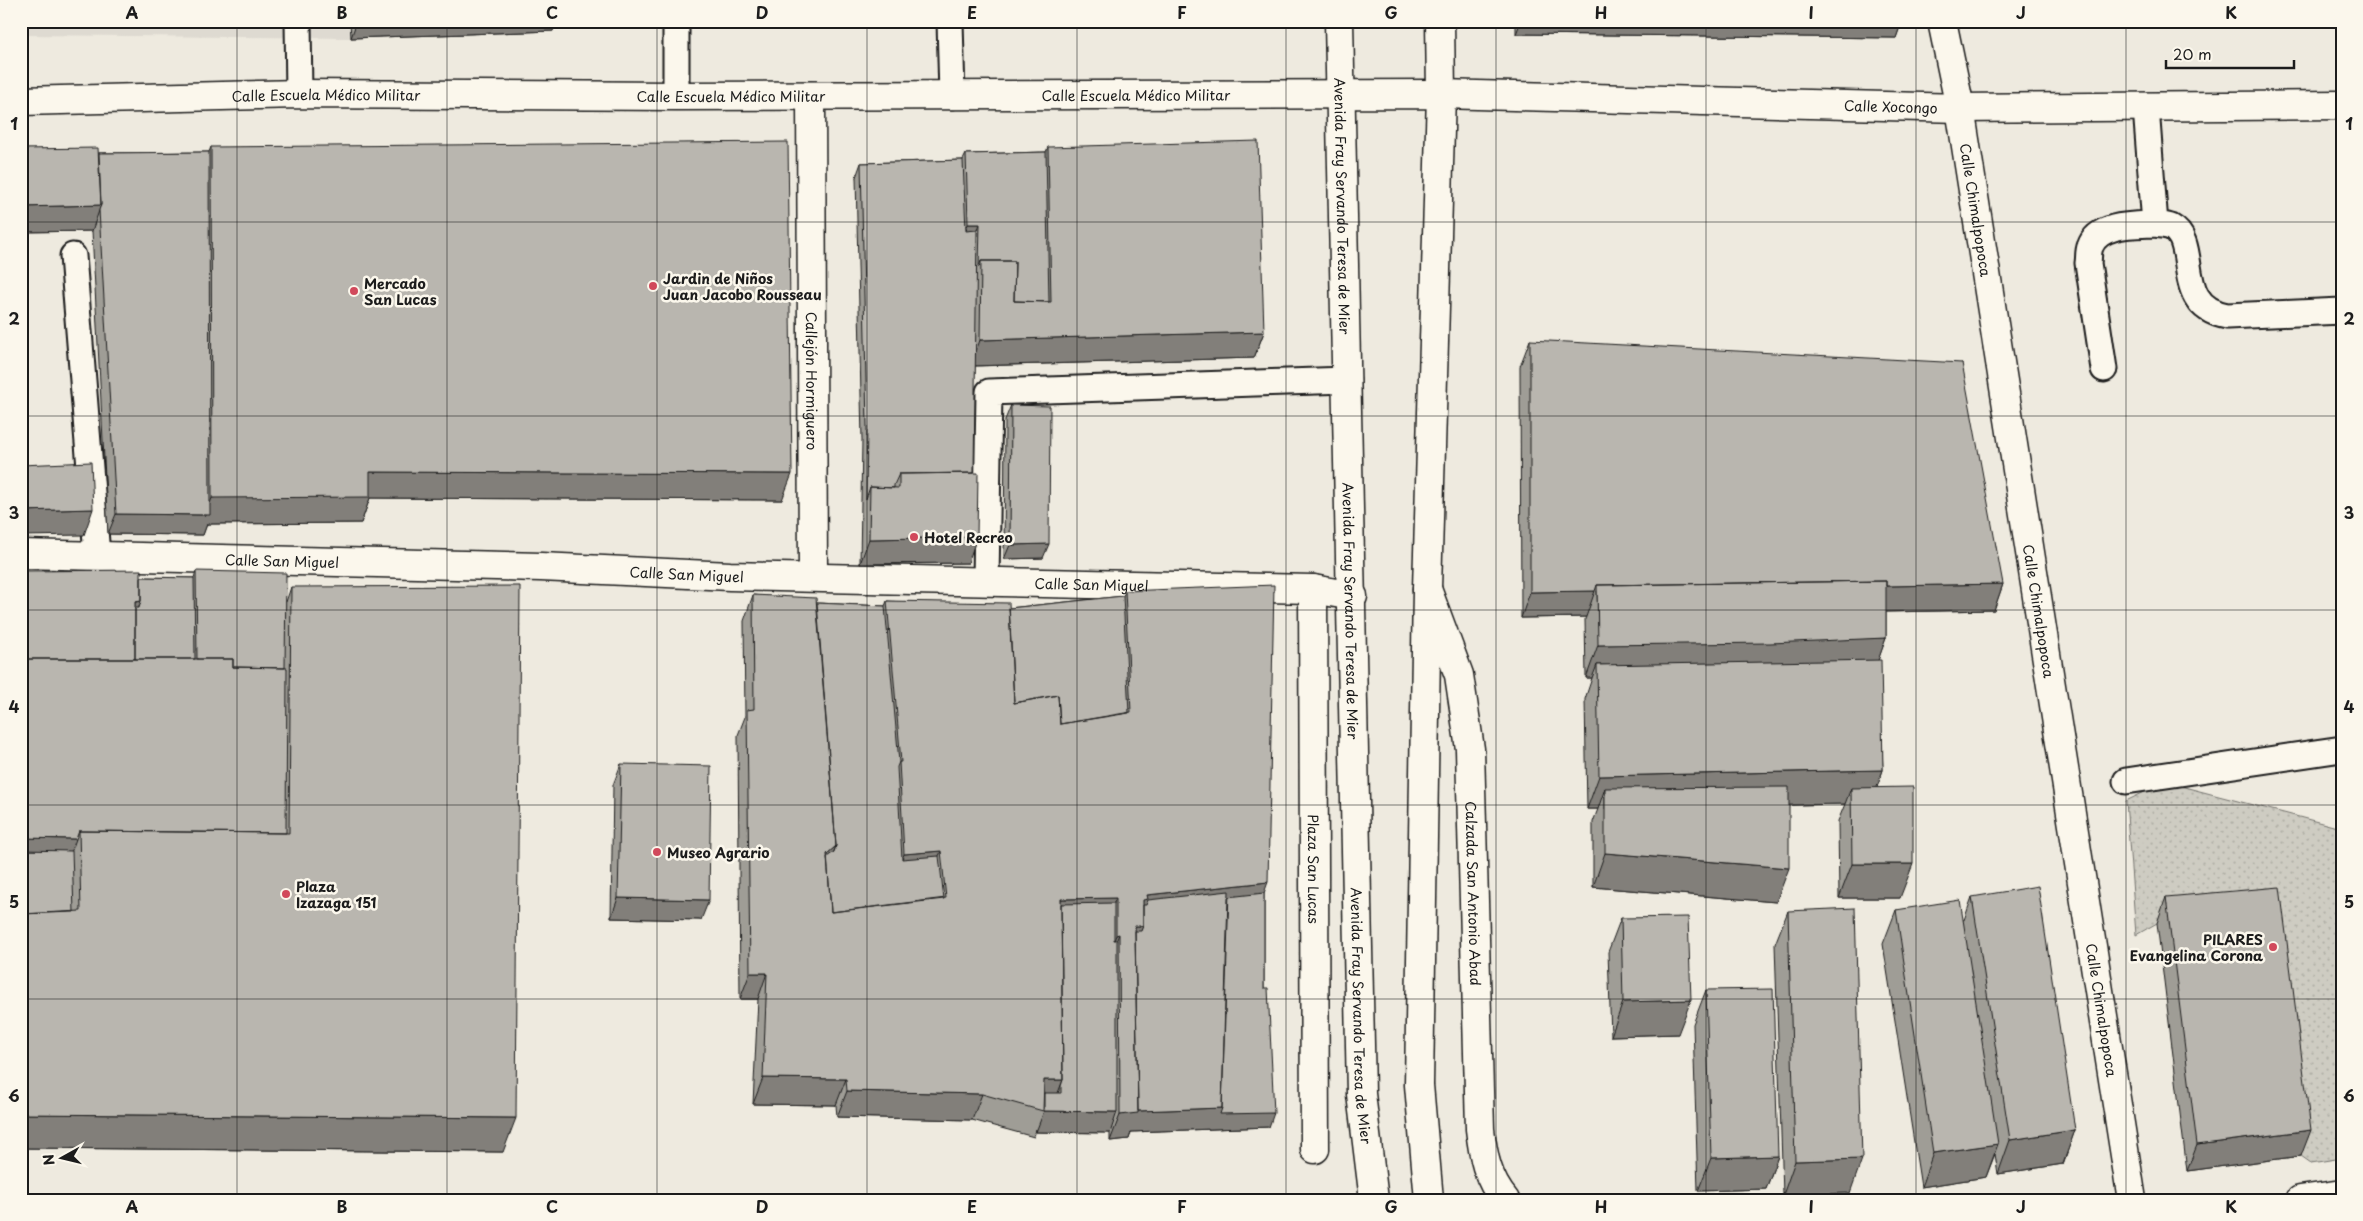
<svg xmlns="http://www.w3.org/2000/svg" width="2363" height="1221" viewBox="0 0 2363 1221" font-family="'Playpen Sans',sans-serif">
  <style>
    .built { fill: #dedad1 }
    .grass { fill: url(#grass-dots); stroke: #75746f }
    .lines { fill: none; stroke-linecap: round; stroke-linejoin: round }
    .lane-casing { stroke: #1c1c1c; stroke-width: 29 }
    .street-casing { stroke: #1c1c1c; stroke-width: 31 }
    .secondary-casing { stroke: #1c1c1c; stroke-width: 31 }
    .primary-casing { stroke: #1c1c1c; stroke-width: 31 }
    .lane { stroke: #fbf7ec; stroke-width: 25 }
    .street { stroke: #fbf7ec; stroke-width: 28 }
    .secondary { stroke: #fbf7ec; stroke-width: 28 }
    .primary { stroke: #fbf7ec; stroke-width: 28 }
    .wall { fill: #9f9d96; stroke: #1c1c1c }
    .shaded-wall { fill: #827f7a; stroke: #1c1c1c }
    .building { fill: #b9b6af; stroke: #1c1c1c }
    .grid { fill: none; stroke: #1c1c1c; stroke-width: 1; stroke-opacity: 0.55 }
    .poi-dot { fill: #d1495b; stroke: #fbf7ec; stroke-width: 2 }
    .labels { text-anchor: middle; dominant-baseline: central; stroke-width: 5; stroke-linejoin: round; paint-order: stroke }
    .street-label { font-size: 14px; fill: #1c1c1c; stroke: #fbf7ec }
    .poi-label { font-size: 14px; font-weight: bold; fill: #1c1c1c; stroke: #fbf7ec; text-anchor: start }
    .neatline { fill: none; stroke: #1c1c1c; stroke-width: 2 }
    .grid-label { font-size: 16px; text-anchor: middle; font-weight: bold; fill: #1c1c1c }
  </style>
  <defs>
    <pattern id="grass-dots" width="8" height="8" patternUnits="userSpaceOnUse" patternTransform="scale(1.25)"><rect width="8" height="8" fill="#ceccc2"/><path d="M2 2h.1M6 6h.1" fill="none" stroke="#b0afa6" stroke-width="1.8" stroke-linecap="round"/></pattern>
  </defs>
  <rect width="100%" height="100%" fill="#eeeadf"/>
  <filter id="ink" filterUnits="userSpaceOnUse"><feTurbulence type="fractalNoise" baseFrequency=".02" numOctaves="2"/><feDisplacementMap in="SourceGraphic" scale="10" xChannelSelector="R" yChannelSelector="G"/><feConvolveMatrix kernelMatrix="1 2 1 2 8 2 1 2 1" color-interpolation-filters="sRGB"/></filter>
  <g filter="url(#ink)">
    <path class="built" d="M21 21H350L351 38 21 35Z"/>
    <path class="grass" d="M2165 782 2341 828 2342 1158 2311 1163 2301 1156 2271 913 2157 923 2136 935 2126 801Z"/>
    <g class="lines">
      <defs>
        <path id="lane" d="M298 21 299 94
          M950 21 952 96
          M676 96V21
          M2155 224C2160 225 2166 225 2171 227 2201 243 2171 306 2227 316L2342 311
          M73 256 97 555
          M2104 369 2088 263C2089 258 2088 252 2090 247 2098 223 2135 225 2155 224L2146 108
          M986 580 989 392 1347 380
          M2126 781 2342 749"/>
        <g id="street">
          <path id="s1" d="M1942 21 1960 108 2132 1200"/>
          <path id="s2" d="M811 96 813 576"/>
          <path id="s3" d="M21 554 541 567 730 576 1313 589 1353 596"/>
          <path id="s4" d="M1313 589 1315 1149"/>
          <path id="s5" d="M1427 589 1459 675 1470 749 1480 1129C1483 1155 1487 1179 1505 1200"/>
          <path d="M2300 1200 2342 1194"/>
        </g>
        <g id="secondary">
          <path id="s6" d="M21 101 299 94 676 96 1441 94 1960 108 2342 105"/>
        </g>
        <g id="primary">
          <path id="s7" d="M1339 21 1361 1094 1374 1200"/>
          <path d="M1429 1200 1419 1085 1427 589 1441 94 1440 21"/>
        </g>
      </defs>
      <use href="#lane" class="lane-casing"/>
      <use href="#street" class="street-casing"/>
      <use href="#secondary" class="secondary-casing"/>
      <use href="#primary" class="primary-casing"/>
      <use href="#lane" class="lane"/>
      <use href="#street" class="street"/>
      <use href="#secondary" class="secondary"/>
      <use href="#primary" class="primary"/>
    </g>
    <path class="wall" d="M350 21H556L553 31 351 38Z
      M1516 21H1902L1896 38 1516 34Z
      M211 147 782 500 370 498 361 523 207 524 203 535 108 534 92 231 21 232V149L99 153 209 152Z
      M1048 147 1264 332 1254 358 975 366 968 563 860 564 862 440 856 177 861 163 963 160 966 154 1046 152Z
      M1530 340 2003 584 1994 610 1886 612V638L1878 660 1883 770 1877 787 1900 898H1839L1838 821 1845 804 1789 805 1776 902 1593 887V822L1598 809H1587L1585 699 1592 678H1586L1585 619 1586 617 1521 618 1520 366Z
      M1011 405 1043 558 1004 559 1005 420Z
      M21 571 141 577 194 578 196 571 286 602 291 587 503 1152 21 1148Z
      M1125 591 1264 893V988L1269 1127 1131 1132 1129 1139 1110 1141V1132V1133L1036 1132V1129L1034 1137 972 1120 837 1117 836 1105 753 1104 758 999H740L738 735 745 717 744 621 753 595 817 603 885 606 887 601 1009 608 1123 596Z
      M621 764 701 920 611 918 613 785Z
      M1972 897 2075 1130 2063 1164 1998 1174 1995 1154 1986 1177 1921 1187 1883 944 1896 910 1964 920Z
      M2166 897 2301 1156 2187 1171 2157 923Z
      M1788 911 1850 1193 1783 1195 1775 944Z
      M1621 918 1678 1034 1611 1036 1608 952Z
      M1706 990 1778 1156 1766 1189 1698 1191 1693 1024Z"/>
    <path class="shaded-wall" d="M357 21H556L553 31 351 38Z
      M1521 21H1902L1896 38 1516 34Z
      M101 205 92 231 21 232V207Z
      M968 224H980L972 245H961Z
      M1264 332 1254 358 971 366 980 340Z
      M370 472 792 474 782 500 370 498 361 523 207 524 203 535 108 534 116 514 206 515 212 498Z
      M93 509 84 535 21 536V511Z
      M977 537 968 563 860 564 869 539Z
      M1049 544 1043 558 1004 559 1010 545Z
      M2003 584 1994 610 1598 617 1597 591Z
      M1595 591 1586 617 1521 618 1530 592Z
      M141 601 134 622 135 602Z
      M1886 638 1874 672 1597 665 1592 678H1586L1598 645Z
      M1883 770 1871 804 1851 788 1845 804 1605 809V788L1598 809H1587L1599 776Z
      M21 838 76 839 67 864H21Z
      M836 846 826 872 827 854Z
      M941 851 931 876 894 880 904 854Z
      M1605 853 1789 868 1776 902 1593 887Z
      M1852 864H1913L1900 898H1839Z
      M1268 882 1259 907 1141 918 1143 900 1147 895Z
      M618 898 709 900 701 920 611 918Z
      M1116 898 1106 923 1059 924 1061 899Z
      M1135 926H1143L1134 951Z
      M1119 934 1109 960H1107L1116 935Z
      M750 973H767L758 999H740Z
      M1691 1000 1678 1034 1611 1036 1623 1002Z
      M763 1078 846 1079 836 1105 753 1104Z
      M1044 1080H1063L1053 1106 1044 1093 1040 1106Z
      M847 1091 982 1094 972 1120 837 1117Z
      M1222 1108 1274 1113 1269 1127 1131 1132 1129 1139 1110 1141 1120 1115 1136 1111Z
      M1044 1111 1117 1112 1110 1133 1036 1132Z
      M21 1114 516 1118 503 1152 21 1148Z
      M2075 1130 2063 1164 1998 1174 2010 1140Z
      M2311 1130 2301 1156 2187 1171 2197 1145Z
      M1998 1144 1986 1177 1921 1187 1933 1153Z
      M1778 1156 1766 1189 1698 1191 1711 1158Z
      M1862 1159 1850 1193 1783 1195 1795 1161Z"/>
    <path class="building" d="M1258 141 1264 332 980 340 981 261H1015L1014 301 1051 302 1048 147Z
      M788 142 792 474 370 472V497L212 498 211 147Z
      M98 148 101 205 21 207V149Z
      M209 152 210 515 116 514 99 210 101 205 99 153Z
      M1046 152 1049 302 1014 301 1015 261H981L979 267 980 224H968L966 154Z
      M963 160 966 231 977 230 974 473 899 474 894 485V488L870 487 866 499 867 426 861 163Z
      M1530 340 1962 363 2003 584 1886 586V581L1597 585 1595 591 1530 592Z
      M1011 405 1050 406 1049 544 1010 545Z
      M91 462 93 509 21 511V465Z
      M978 473 977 537 869 539 870 487 899 488V474Z
      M141 570V601L135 602V659H21V571Z
      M196 571 286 573 285 668 233 667V659H197Z
      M141 577 194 578 195 659H135V608H139L141 601Z
      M1886 581V638L1770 643 1598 645 1597 585Z
      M1274 585 1268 882 1147 895 1148 899 1143 900V926H1135L1138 1113 1120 1115 1119 934 1116 935V898L1061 899 1063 1080H1044L1043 1111 982 1094 847 1091 846 1079 763 1078 767 973H750L747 710 754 709 753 595 816 598 836 846 827 854 831 912 946 898 941 851 904 854 899 762H901L887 601 1009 603 1014 703 1058 695 1060 724 1131 712 1125 591Z
      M520 586 516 1118 21 1114V914L81 911 79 831 289 833 291 587Z
      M1123 596 1129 713 1060 724 1058 695 1014 703 1009 608Z
      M817 603 885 606 899 762 897 767 902 859 939 856 944 899 831 912 827 857 834 852 836 846Z
      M21 659H233V667L287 668 286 833 79 831 76 839 21 838Z
      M1881 660 1883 770 1599 776 1597 665Z
      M621 764 711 766 709 900 618 898Z
      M1789 787V868L1605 853V788Z
      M1913 787V864H1852L1851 788Z
      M21 850 72 851 74 912 21 914Z
      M2038 886 2075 1130 2010 1140 1972 897Z
      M2280 887 2311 1130 2197 1145 2166 897Z
      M1229 891 1222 1108 1138 1111 1135 931H1141L1143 926V905H1146L1148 900Z
      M1264 893V988H1268L1274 1113 1220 1114 1222 1108 1228 897Z
      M1960 900 1998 1144 1933 1153 1896 910Z
      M1114 903V940H1117V1112L1044 1111V1093H1061V1086L1063 1080 1061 904Z
      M1855 908 1862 1159 1795 1161 1788 911Z
      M1688 917 1691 1000 1623 1002 1621 918Z
      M1773 989 1778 1156 1711 1158 1706 990Z"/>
  </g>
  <path class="grid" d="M237 21V1200M447 21V1200M657 21V1200M867 21V1200M1077 21V1200M1286 21V1200M1496 21V1200M1706 21V1200M1916 21V1200M2126 21V1200M21 222H2342M21 416H2342M21 610H2342M21 805H2342M21 999H2342"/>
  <g class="poi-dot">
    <circle cx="653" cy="286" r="5"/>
    <circle cx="354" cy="291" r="5"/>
    <circle cx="914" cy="537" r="5"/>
    <circle cx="657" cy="852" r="5"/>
    <circle cx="286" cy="894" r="5"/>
    <circle cx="2273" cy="947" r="5"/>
  </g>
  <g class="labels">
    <g class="street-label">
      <text stroke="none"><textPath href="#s6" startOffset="305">Calle Escuela Médico Militar</textPath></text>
      <text stroke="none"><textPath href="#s6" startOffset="1115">Calle Escuela Médico Militar</textPath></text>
      <text stroke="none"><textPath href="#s6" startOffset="710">Calle Escuela Médico Militar</textPath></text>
      <text stroke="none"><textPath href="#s6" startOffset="1870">Calle Xocongo</textPath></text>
      <text stroke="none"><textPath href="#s7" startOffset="185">Avenida Fray Servando Teresa de Mier</textPath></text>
      <text stroke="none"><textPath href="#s1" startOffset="192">Calle Chimalpopoca</textPath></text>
      <text stroke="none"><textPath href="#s2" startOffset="285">Callejón Hormiguero</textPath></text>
      <text stroke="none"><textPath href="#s3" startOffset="261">Calle San Miguel</textPath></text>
      <text stroke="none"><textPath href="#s3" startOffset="666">Calle San Miguel</textPath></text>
      <text stroke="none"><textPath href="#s3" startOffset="1071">Calle San Miguel</textPath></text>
      <text stroke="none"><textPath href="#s1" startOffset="598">Calle Chimalpopoca</textPath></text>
      <text stroke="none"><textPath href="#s7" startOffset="590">Avenida Fray Servando Teresa de Mier</textPath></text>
      <text stroke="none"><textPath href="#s4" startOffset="280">Plaza San Lucas</textPath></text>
      <text stroke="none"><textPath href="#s5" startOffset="311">Calzada San Antonio Abad</textPath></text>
      <text stroke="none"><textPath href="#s1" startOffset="1002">Calle Chimalpopoca</textPath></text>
      <text stroke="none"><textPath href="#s7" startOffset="995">Avenida Fray Servando Teresa de Mier</textPath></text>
    </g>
    <g class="poi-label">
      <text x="663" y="278">Jardin de Niños<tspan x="663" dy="16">Juan Jacobo Rousseau</tspan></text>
      <text x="364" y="283">Mercado<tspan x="364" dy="16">San Lucas</tspan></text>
      <text x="924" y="537">Hotel Recreo</text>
      <text x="667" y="852">Museo Agrario</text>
      <text x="296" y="886">Plaza<tspan x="296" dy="16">Izazaga 151</tspan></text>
      <text x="2263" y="939" text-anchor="end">PILARES<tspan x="2263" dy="16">Evangelina Corona</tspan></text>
    </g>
  </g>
  <rect width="2363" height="1221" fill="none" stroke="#fbf7ec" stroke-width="55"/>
  <g transform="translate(62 1158) rotate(262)" stroke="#fbf7ec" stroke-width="4" paint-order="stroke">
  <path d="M0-4L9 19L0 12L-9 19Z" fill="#1c1c1c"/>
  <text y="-8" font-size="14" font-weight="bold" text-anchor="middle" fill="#1c1c1c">N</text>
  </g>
  <path d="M2166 60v8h128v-8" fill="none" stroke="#1c1c1c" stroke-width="2.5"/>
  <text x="2173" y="60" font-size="15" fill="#1c1c1c" stroke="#fbf7ec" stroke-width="4" paint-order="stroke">20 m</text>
  <rect x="28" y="28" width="2308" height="1166" class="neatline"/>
  <g class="grid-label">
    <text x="132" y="19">A</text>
    <text x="342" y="19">B</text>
    <text x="552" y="19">C</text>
    <text x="762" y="19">D</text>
    <text x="972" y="19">E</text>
    <text x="1182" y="19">F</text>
    <text x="1391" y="19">G</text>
    <text x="1601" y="19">H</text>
    <text x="1811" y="19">I</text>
    <text x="2021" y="19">J</text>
    <text x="2231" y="19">K</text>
    <text x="14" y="130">1</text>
    <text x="2349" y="130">1</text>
    <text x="14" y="325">2</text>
    <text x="2349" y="325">2</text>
    <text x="14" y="519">3</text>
    <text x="2349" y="519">3</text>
    <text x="14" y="713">4</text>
    <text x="2349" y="713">4</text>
    <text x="14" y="908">5</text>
    <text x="2349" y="908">5</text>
    <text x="14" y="1102">6</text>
    <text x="2349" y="1102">6</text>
    <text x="132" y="1213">A</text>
    <text x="342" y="1213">B</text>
    <text x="552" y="1213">C</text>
    <text x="762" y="1213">D</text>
    <text x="972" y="1213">E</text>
    <text x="1182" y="1213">F</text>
    <text x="1391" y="1213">G</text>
    <text x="1601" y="1213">H</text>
    <text x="1811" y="1213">I</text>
    <text x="2021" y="1213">J</text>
    <text x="2231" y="1213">K</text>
  </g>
</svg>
